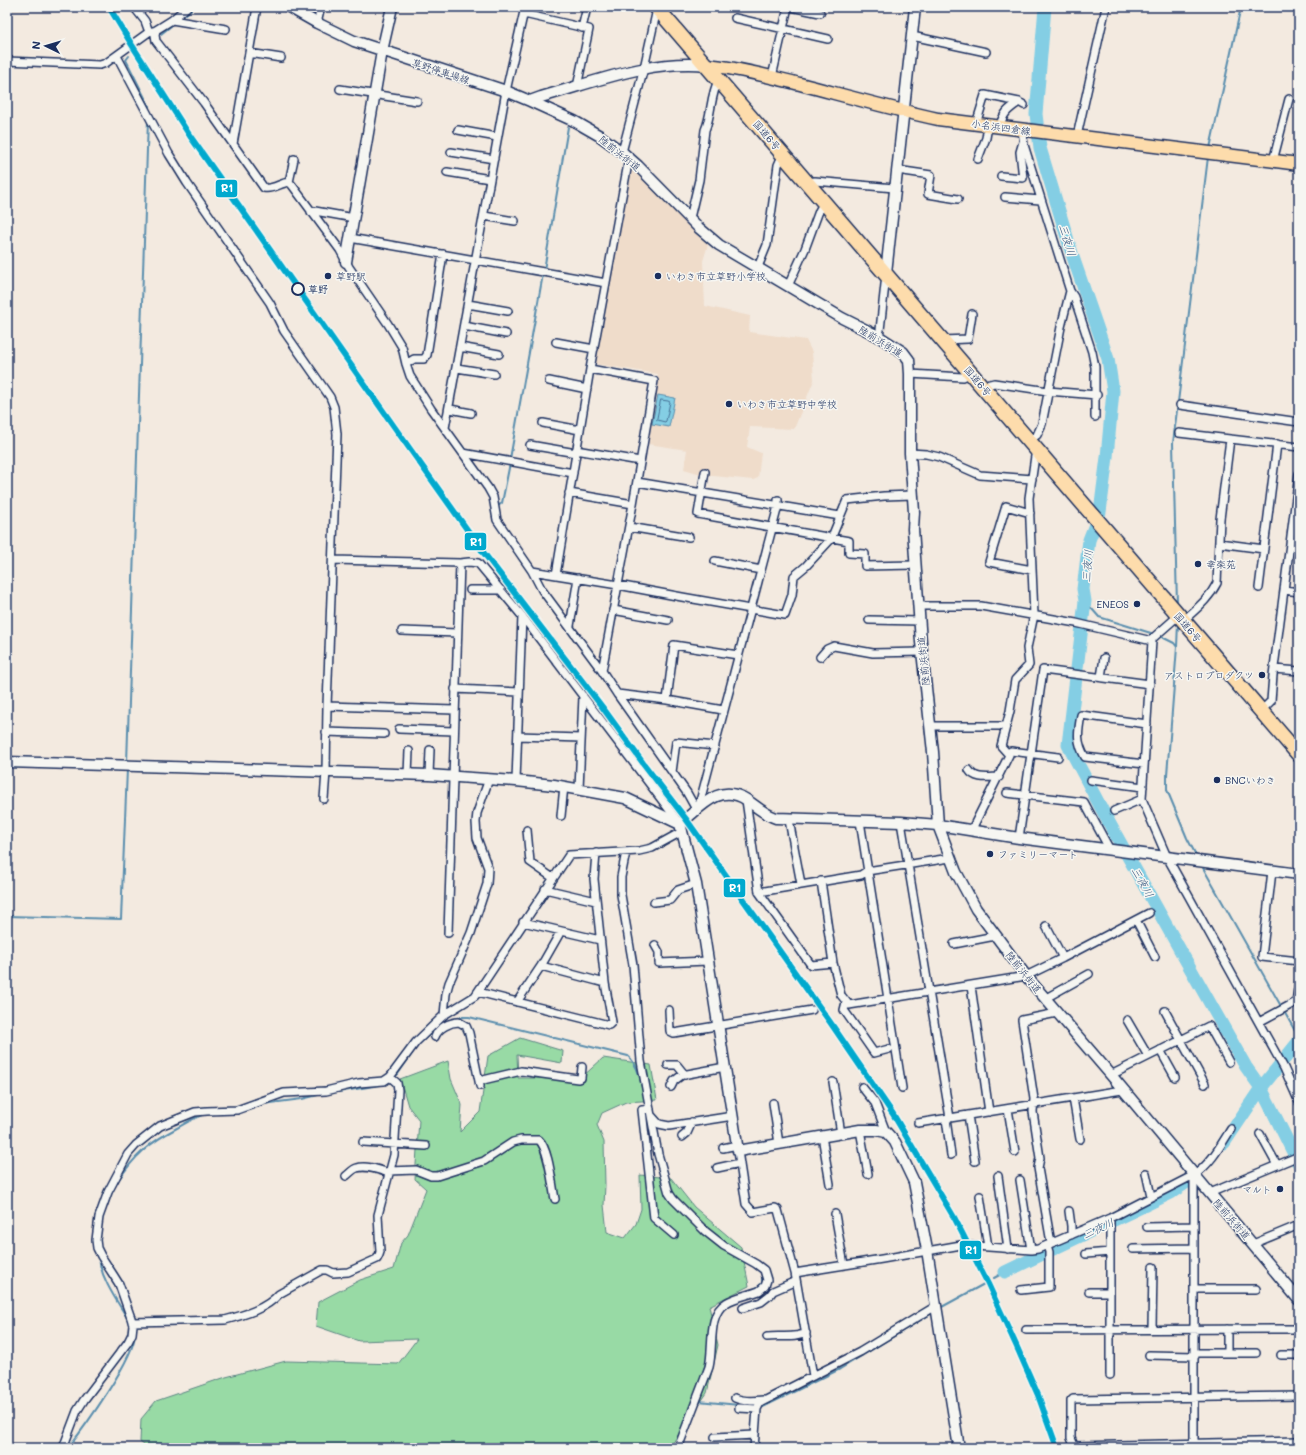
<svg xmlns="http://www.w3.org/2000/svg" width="1306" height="1455" viewBox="0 0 1306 1455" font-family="Mali,'Klee One',sans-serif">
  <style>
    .built { fill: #efdcca }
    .green { fill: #98daa5; stroke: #5a8482 }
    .water { fill: #84cee4; stroke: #5a8eae }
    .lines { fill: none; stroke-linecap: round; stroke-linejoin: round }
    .shore { stroke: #456f94; stroke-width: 1 }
    .stream { stroke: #5a8eae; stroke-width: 2 }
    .river { stroke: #84cee4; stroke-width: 13 }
    .street-casing { stroke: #1b2f5e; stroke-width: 10 }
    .secondary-casing { stroke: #1b2f5e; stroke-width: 13 }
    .primary-casing { stroke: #1b2f5e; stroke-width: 15 }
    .highway-casing { stroke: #1b2f5e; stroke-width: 17 }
    .street { stroke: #f6f6f2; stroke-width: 7 }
    .secondary { stroke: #f6f6f2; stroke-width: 10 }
    .primary { stroke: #fddcac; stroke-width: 12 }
    .highway { stroke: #fddcac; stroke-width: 14 }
    .rail-1-casing { stroke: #f6f6f2; stroke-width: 9 }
    .rail-1 { stroke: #00a9ce; stroke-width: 6 }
    .poi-dot { fill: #1b2f5e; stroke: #f6f6f2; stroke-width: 1.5 }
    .stop-dot { fill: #f6f6f2; stroke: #1b2f5e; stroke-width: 2 }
    .labels { text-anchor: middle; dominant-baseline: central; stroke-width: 3; stroke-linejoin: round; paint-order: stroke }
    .street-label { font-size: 10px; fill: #1b2f5e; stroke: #f6f6f2 }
    .poi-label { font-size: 10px; fill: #1b2f5e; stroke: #f6f6f2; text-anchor: start }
    .stop-label { font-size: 10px; font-weight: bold; fill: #1b2f5e; stroke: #f6f6f2; text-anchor: start }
    .water-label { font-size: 11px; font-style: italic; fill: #355780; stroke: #f6f6f2 }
    .line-badge { stroke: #f6f6f2; stroke-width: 1.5 }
    .badge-label { font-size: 11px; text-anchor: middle; font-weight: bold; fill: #fff }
  </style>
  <rect width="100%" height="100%" fill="#f3eae0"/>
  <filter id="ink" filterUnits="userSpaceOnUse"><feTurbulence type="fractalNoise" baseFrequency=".025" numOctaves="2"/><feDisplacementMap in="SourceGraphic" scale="8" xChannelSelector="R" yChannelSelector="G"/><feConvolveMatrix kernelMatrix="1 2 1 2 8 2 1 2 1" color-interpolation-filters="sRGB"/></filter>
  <g filter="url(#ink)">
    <path class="built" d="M635 167 709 241 703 261 705 306 750 316 749 332 806 340 812 352 814 380 794 429 750 427 747 447 761 453 758 478 753 480 704 475 684 469 687 450 648 444 658 374 595 364 631 172Z"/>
    <path class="green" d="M520 1038 563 1051 562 1063 517 1055 518 1078H581L603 1058 651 1065 657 1100 626 1102 602 1113 597 1125 604 1142 605 1185 604 1205 607 1232 625 1238 636 1224 641 1209 640 1175 671 1178 694 1207 741 1247 749 1286 709 1306 718 1345 707 1393 670 1447 671 1448H148L140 1442 141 1419 156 1401 226 1377 286 1361 398 1364 417 1339 359 1341 316 1326 318 1302 360 1280 394 1269 401 1243 408 1235 426 1189 415 1179 419 1120 408 1106 400 1079 448 1061 451 1079 462 1105 460 1132 480 1112 488 1056Z"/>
    <path class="water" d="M658 395 675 398 669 427 652 424Z"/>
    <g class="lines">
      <path class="shore" d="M661 400 668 401 670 402 666 421 665 422 657 420Z"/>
      <path class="stream" d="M185 15 194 7
        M161 34 171 26
        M129 56 126 60 149 106V109
        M1210 148 1241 7
        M544 270 568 127
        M510 459 543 274
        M498 506 502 503 510 463
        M1085 601 1099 617 1154 634
        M1177 604 1173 443 1208 157
        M1158 635 1174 643 1177 647 1167 775V790L1187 838 1197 857
        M1177 647 1178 622
        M127 763 148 119
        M1202 866 1299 1038
        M7 916 121 919 127 769
        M446 1022 461 1017H469L628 1056C637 1064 640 1075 642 1087
        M338 1092 386 1084 398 1074 418 1045 440 1025
        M263 1104 302 1099 322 1094
        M117 1182C135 1155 149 1143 177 1128 186 1123 195 1117 205 1114
        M108 1202 114 1187
        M738 1258 755 1267
        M99 1259C102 1281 118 1302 129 1321
        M994 1278 1005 1272
        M749 1291 758 1287 762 1283V1273L759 1270
        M940 1308 984 1284
        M710 1324 713 1312 721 1302
        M701 1379 707 1360 708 1351
        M698 1401 739 1405
        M760 1407H763L840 1369 934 1312
        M68 1448C84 1428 135 1357 135 1334"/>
      <path class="river" d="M1045 7 1036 114 1040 148 1073 257 1108 359 1113 391 1107 457 1100 512 1089 540 1083 589 1085 601 1068 745 1106 817 1189 966 1246 1067 1261 1088 1299 1164
        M1224 1143 1261 1088 1299 1041
        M1005 1272 1171 1193 1190 1180"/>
      <defs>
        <path id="street" d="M134 7 145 21 149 32
          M187 7 172 20 156 30 155 35 156 41 204 103 264 188C273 190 280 183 289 182L292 185 340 250 349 267 388 324 402 347 406 364 410 376 431 409 488 488 493 497 497 520 532 571 542 590 602 671 617 694 687 793 697 811
          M791 7 820 13
          M524 14 589 29 577 87
          M735 18 828 39
          M172 20 226 29
          M317 23 321 7
          M582 28 587 7
          M912 36 986 52
          M249 53 281 58
          M117 56 169 154 187 183 270 303 284 331 330 397 334 407 337 434 327 706 326 772 324 799
          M7 61 100 65 106 63 149 32 156 30
          M772 77 788 7
          M340 89 417 101
          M976 124 985 95 1019 102 1024 105
          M999 127C1004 113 1007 110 1019 102
          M458 130 497 137
          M1022 130 1024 145 1070 291 1061 327 1042 424 1037 435 1029 441
          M1077 136 1106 7
          M233 144 257 7
          M451 152 494 159
          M622 152 644 68 657 9
          M978 159 986 138 988 126
          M1273 161 1289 99
          M897 170 931 175 928 194 958 199
          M447 172 490 179
          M1001 176 1023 178 1020 152 1023 142
          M289 182 294 159
          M807 182 815 181 894 188
          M1005 197 1040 200
          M311 212 315 211 354 218
          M484 216 515 221
          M690 218 699 180 705 130C712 114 710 95 719 79
          M350 238 606 283
          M758 267 767 245 778 165 783 154
          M788 286 805 249 819 211 824 202
          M1070 291 1074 297 1092 352 1095 367V417
          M468 304 508 311
          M464 326 506 334
          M878 336 880 330 886 275
          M942 340 968 339 972 314
          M556 342 594 349
          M460 347 499 354
          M406 364 414 359H424L427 355 443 254
          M457 368 494 374
          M590 369 654 381 633 504 602 671
          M910 374 963 377 971 373
          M549 381 587 389
          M982 386 994 383 1048 391 1097 395
          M1180 405 1299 422
          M450 409 471 413
          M543 423 580 430
          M445 428 506 91 525 7
          M1179 433 1299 447
          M530 445 576 453
          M576 450 640 461
          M463 453 573 473
          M910 453 926 454 939 457 980 475 1032 479
          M705 472 698 514 849 541V553L865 554V566L915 565
          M637 482 840 516
          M569 493 633 504
          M1030 513 1006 506 989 562 1032 570
          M629 527 689 537
          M1219 543 1264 549
          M333 560 460 563 469 562 478 563 522 616 516 781
          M715 561 761 570
          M532 571 618 585 682 597 785 615 792 595 794 576 806 566 831 539 847 500 884 496 913 495
          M556 575 590 369 629 158
          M1259 588 1277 444
          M470 590H501
          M1284 590 1299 592
          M918 606H981L1076 623 1152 641
          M613 610 668 620
          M522 616 680 824
          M1178 616 1153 638 1152 641 1142 799 1167 857 1284 1068 1299 1102
          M869 620 920 621
          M1183 621C1196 609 1209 599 1217 583L1220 519 1230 439
          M570 626 578 578
          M402 631 457 633
          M820 657 827 649 834 646 873 653 922 652
          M1274 669 1299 671
          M1101 677 1104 658
          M455 689 519 692
          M617 694 667 700 723 710
          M667 700 674 645 738 655
          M327 706 454 710
          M1261 711 1271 701 1273 675 1299 474
          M930 726H1006
          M399 729 454 731
          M326 732 384 734
          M518 736 581 738
          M1011 751 1058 757
          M1144 764 1085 757C1076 741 1078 732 1081 715L1147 724
          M969 770C975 780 989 777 999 777
          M672 772 676 742 715 746
          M408 774 409 751
          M429 775 430 750
          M1091 780 1143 787
          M579 789 583 696
          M1007 793 1084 802 1110 850
          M746 800 759 892 811 965 833 963
          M698 809 778 506V500
          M1114 811 1142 799
          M561 816 564 786
          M789 820 801 884
          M860 821 902 1088
          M901 822 950 1118 1122 1090
          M527 830 530 862 553 878
          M971 831 1009 755 1001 746 1010 711 1015 680 1029 665 1027 648 1034 615 1029 498 1036 449
          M1019 838 1043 670 1150 684
          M626 852 621 877V895L633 965 641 1061 658 1154 664 1175 669 1193 673 1199 705 1231 724 1246 756 1264 764 1270 767 1280 765 1286 759 1291C749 1295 735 1297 726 1303 707 1314 714 1347 709 1367L678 1448
          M1272 871 1262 957 1299 961
          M821 881 833 963 841 995 849 1005 1026 976 1063 958 1149 913
          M545 889 596 901
          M759 892 861 875 867 871 950 858
          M654 902 670 900 678 890 696 884
          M1136 920 1155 957
          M523 922 600 940
          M1046 926 1063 958
          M448 933 460 563
          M954 944 995 936
          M655 945 659 952V963L708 961
          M541 966 605 983
          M971 986 989 1112
          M478 992 609 1025 612 1022 605 983 594 879 596 853
          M1046 998 1089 974
          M517 1002 541 966 561 931
          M846 1002 844 1010 874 1053 889 1049
          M669 1010 670 1031 674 1033 812 1010
          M1165 1011 1205 1084
          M444 1015 475 996 569 855 639 851 652 848 683 831
          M1127 1020 1148 1056
          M1259 1022 1296 1002 1299 982
          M435 1037C438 1028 450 1022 459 1022L466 1026 469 1033 480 1086
          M1160 1050 1175 1077
          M668 1065H677L685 1075
          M1111 1075 1209 1026 1229 1062
          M479 1081 521 1071 578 1079 581 1078 582 1067
          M833 1082 841 1134
          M671 1087 674 1081 682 1075 725 1067
          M862 1087 875 1103 886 1132
          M1073 1098 1080 1139
          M773 1103 779 1144
          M650 1109 642 1110 654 1218 674 1235
          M1008 1109 1015 1152
          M651 1115 659 1124 669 1126 733 1116
          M968 1115 975 1161
          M946 1119 951 1155
          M918 1123 949 1118
          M860 1130 868 1174
          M1260 1134 1277 1165
          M822 1136 830 1184
          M682 1137 687 1133 692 1122
          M363 1142 426 1146
          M723 1148 737 1145
          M738 1151 746 1204 753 1212 775 1208 778 1210 795 1273 813 1376
          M717 1168 740 1163
          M389 1171 416 1170 431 1176H437L484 1161 513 1142 521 1140H539C549 1149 552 1185 555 1199
          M1146 1173 1151 1196
          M346 1176C350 1173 353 1169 357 1168 367 1165 379 1170 389 1173
          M998 1176 1008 1249
          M1020 1180 1031 1250
          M1210 1193 1299 1156
          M980 1196 988 1247
          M1069 1211 1071 1226V1235
          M835 1214 844 1265
          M1110 1218V1375
          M1147 1227 1194 1226
          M1051 1243 1038 1168 1040 1158 1033 1112 1034 1099 1022 1020 1057 1013
          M1253 1244 1299 1225
          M1133 1249 1193 1248
          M1086 1254 1110 1252
          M795 1273 882 1259 961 1245 1031 1250 1038 1249 1110 1218 1194 1175C1210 1165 1221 1145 1231 1129
          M1195 1289H1256
          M1021 1290 1049 1287V1252L1047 1245
          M1089 1292H1110
          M743 1308 761 1302 770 1295 773 1291 796 1281
          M132 1322 225 1320C244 1315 266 1309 279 1294L322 1270H327L333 1273 348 1272 377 1259 379 1255 380 1252 378 1215 394 1155 398 1090 397 1083 390 1077
          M1152 1329 1153 1267
          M1026 1330 1299 1329
          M767 1337C779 1335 795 1339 806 1333
          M1195 1353H1256
          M1227 1353V1329
          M1149 1355 1195 1356
          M1281 1355H1299
          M735 1398C744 1402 754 1401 763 1400
          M739 1408 757 1409
          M715 1437 755 1435
          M1074 1446 1299 1441
          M63 1448 77 1411 84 1400 128 1342 132 1334 133 1325 131 1318 119 1284 114 1276 101 1256 97 1248 96 1240 99 1217 108 1192 128 1154 136 1145 160 1126 195 1112 207 1111 237 1110 284 1093 326 1091 359 1083 384 1081 390 1077 416 1042 444 1015 446 994 449 983 471 933 487 884 488 868 477 838 476 822 477 813 489 779
          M754 1448 757 1409 760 1403 860 1352 936 1306
          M1075 1448 1071 1438V1401L1073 1399 1299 1396
          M1192 1448V1444L1194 1439V1175"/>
        <path id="secondary" d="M289 7 317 23 354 41 506 91 530 101 541 97C595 82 650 59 707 65
          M530 101 574 121 600 136 622 152 638 166 699 228 719 245 842 318 878 336 903 352 909 360 910 374V453L914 512 913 529 921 642 933 752 938 825 956 872 976 909 1026 976 1111 1075 1299 1300
          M346 262 382 51 392 7
          M886 273 915 7
          M7 762 429 775 516 781 554 785 625 798 680 824C701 807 719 782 747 800 757 807 764 814 776 818L901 822 938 825 1019 838 1299 874
          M680 824 696 884 738 1151 860 1130H876L886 1132 895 1142 914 1182 927 1250 959 1448"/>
        <path id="primary" d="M707 65C739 68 770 77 800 84 846 96 892 109 938 119L1299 164"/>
        <path id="highway" d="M656 7 1299 755"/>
      </defs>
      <use href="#street" class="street-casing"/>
      <use href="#secondary" class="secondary-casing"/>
      <use href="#primary" class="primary-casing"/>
      <use href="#highway" class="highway-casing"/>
      <use href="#street" class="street"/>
      <use href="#secondary" class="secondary"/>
      <use href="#primary" class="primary"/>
      <use href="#highway" class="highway"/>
      <defs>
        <path id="rail-1" d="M109 7 132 45 190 136 400 435 483 552 603 708 643 763 686 819 830 1022 893 1114 955 1219 988 1284 1016 1345 1038 1395 1057 1448"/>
      </defs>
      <use href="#rail-1" class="rail-1-casing"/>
      <use href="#rail-1" class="rail-1"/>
    </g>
  </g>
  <g class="poi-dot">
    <circle cx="328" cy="276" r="4"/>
    <circle cx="658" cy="276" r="4"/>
    <circle cx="729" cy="404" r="4"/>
    <circle cx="1198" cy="564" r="4"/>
    <circle cx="1137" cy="604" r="4"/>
    <circle cx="1262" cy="675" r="4"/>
    <circle cx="1217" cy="780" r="4"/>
    <circle cx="990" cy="854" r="4"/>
    <circle cx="1280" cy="1189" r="4"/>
  </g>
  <circle class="stop-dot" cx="298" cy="289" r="6"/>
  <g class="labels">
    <g class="street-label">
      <text transform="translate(441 71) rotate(18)">草野停車場線</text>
      <text transform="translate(1001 127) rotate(8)">小名浜四倉線</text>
      <text transform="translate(767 135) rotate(49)">国道6号</text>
      <text transform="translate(620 153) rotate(39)">陸前浜街道</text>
      <text transform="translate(881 341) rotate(32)">陸前浜街道</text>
      <text transform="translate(978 381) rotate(49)">国道6号</text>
      <text transform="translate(1188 627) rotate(49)">国道6号</text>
      <text transform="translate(923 661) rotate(-96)">陸前浜街道</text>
      <text transform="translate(1024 972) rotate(51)">陸前浜街道</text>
      <text transform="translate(1232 1219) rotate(49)">陸前浜街道</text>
    </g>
    <g class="poi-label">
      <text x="336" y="276">草野駅</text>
      <text x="666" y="276">いわき市立草野小学校</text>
      <text x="737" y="404">いわき市立草野中学校</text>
      <text x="1206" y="564">幸楽苑</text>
      <text x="1129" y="604" text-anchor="end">ENEOS</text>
      <text x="1254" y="675" text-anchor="end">アストロプロダクツ</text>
      <text x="1225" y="780">BNCいわき</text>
      <text x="998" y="854">ファミリーマート</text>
      <text x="1272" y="1189" text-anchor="end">マルト</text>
    </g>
    <g class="stop-label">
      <text x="308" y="289">草野</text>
    </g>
    <g class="water-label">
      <text transform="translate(1068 240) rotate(73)">三夜川</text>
      <text transform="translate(1087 566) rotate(-86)">三夜川</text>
      <text transform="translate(1143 882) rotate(61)">三夜川</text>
      <text transform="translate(1098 1228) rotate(-25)">三夜川</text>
    </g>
  </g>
  <g class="line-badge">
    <rect x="215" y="179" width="23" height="19" rx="4" fill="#00a9ce"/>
    <rect x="464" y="532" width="23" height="19" rx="4" fill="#00a9ce"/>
    <rect x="723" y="878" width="23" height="20" rx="4" fill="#00a9ce"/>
    <rect x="959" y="1240" width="23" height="20" rx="4" fill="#00a9ce"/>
  </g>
  <g class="badge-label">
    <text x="227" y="192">R1</text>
    <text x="476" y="546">R1</text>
    <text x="735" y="892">R1</text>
    <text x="971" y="1254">R1</text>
  </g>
  <rect width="1306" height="1455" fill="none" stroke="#f6f6f2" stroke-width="24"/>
  <rect x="12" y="12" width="1282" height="1431" fill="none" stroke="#1b2f5e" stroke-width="1.5" filter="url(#ink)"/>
  <g transform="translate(46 46) rotate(275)" stroke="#f6f6f2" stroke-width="3" paint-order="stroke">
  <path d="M0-3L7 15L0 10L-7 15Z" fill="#1b2f5e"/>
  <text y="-6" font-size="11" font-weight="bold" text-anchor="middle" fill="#1b2f5e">N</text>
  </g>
</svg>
